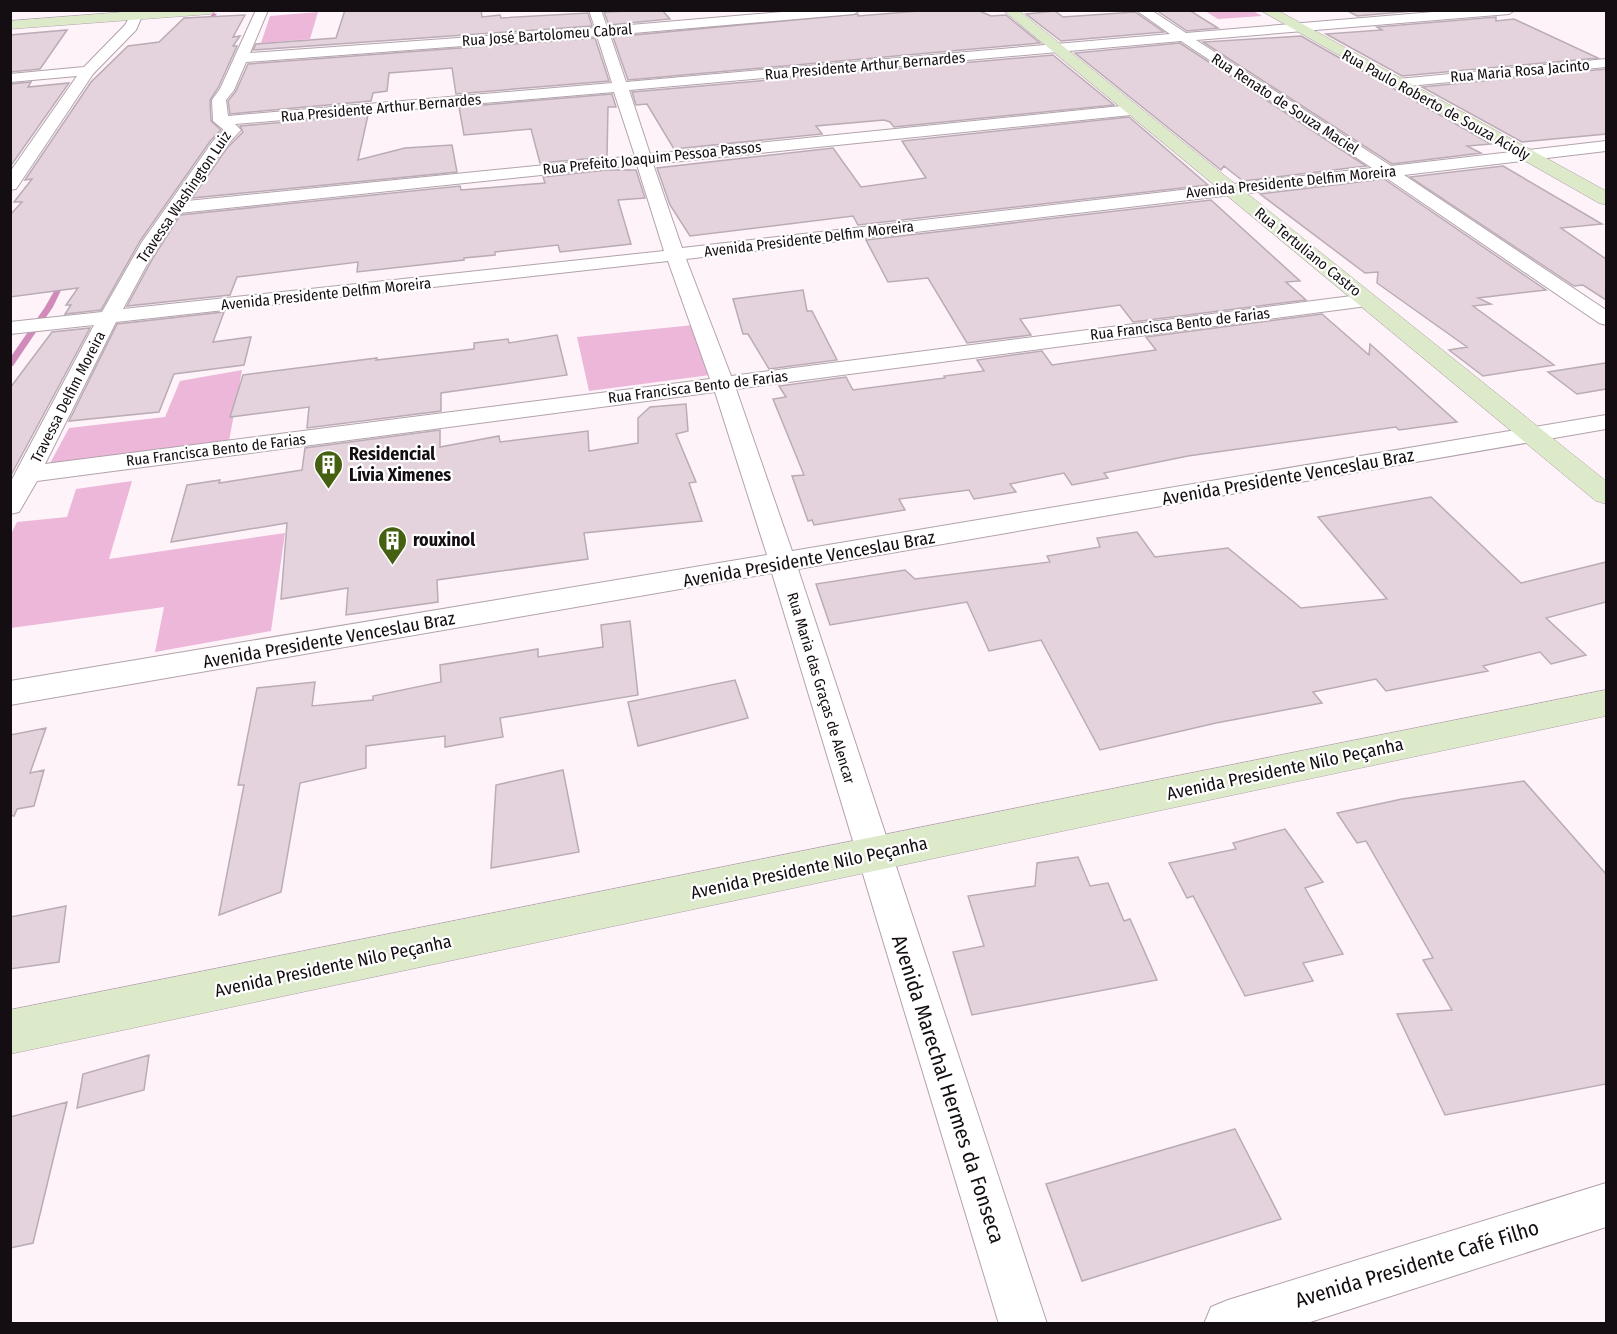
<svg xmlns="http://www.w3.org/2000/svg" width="1617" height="1334" viewBox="0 0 1617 1334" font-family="'Fira Sans Condensed',sans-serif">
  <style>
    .green { fill: #ecb7d9 }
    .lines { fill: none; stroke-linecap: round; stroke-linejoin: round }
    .stream { fill: #d18bba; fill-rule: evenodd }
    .building { fill: #e4d3dd; stroke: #bbabb5; stroke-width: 1.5 }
    .street-casing { stroke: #b2a2ac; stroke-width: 2 }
    .secondary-casing { stroke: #b2a2ac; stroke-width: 1 }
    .street { fill: #fff; fill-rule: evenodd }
    .secondary { fill: #ddeac9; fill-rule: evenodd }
    .labels { text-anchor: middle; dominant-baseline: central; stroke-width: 4.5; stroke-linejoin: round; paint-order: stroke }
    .far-street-label { font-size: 15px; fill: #140e12; stroke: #fff }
    .poi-label { font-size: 18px; font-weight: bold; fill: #140e12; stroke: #fff; text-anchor: start }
    .street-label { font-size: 18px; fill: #140e12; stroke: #fff }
    .near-street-label { font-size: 21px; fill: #140e12; stroke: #fff }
  </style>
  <rect width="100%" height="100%" fill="#fdf3f9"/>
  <path class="green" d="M1205 11H1253L1262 16 1218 19Z
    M318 12 310 39 261 43 270 16Z
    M693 325 710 375 589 391 577 337Z
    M242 370 229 441 48 467 69 428 165 417 180 381Z
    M132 481 109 559 285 533 271 631 155 652 164 607 11 628V534L17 522 67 517 76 489Z"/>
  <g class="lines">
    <path class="stream" d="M213 13 217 14 204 28H200Z
      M61 279 66 280 53 307 13 366H10V358L45 307Z"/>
  </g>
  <path class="building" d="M345 10H481L482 17 500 15 501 18 588 13 592 26 253 50 256 44 336 38Z
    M662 10 670 19 609 25 604 12Z
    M931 10H977L991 16 1006 15 1040 43 628 80 613 37 858 14V16Z
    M1156 10H1189L1218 28 1187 31Z
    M1346 10H1425L1357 16Z
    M1055 11 1063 17 1135 12 1164 32 1061 41 1026 14Z
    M245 15 233 37 240 36 233 46H237L218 88 210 100 211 121 221 130 211 140 140 241 101 310 65 314 71 305H66L78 288 10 297V215L22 202H14L32 179 25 180 91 82 128 46 159 42 184 18Z
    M1496 17V21L1514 19 1598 58 1402 76 1326 34 1382 30 1377 27Z
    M67 30 40 69 10 72V35Z
    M1301 36 1491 144 1467 146 1481 153 1392 164 1203 42Z
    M595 38 609 81 456 94 452 68 389 73 387 91 373 93 371 101 230 114 228 101 236 91 248 64Z
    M1180 43 1366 166 1243 181 1224 166 1221 170 1075 53Z
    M1053 55 1114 105 894 127 890 122 884 120 816 126 822 134 674 149 647 104 636 105 632 92Z
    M1606 69V134L1522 142 1422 87Z
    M31 82 28 87 69 83 10 167V84Z
    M612 94 616 107H608L607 157 540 163 531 129 464 135 459 107Z
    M368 115 358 160 405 148 452 145 457 172 192 198 227 148 243 132 240 126Z
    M1129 117 1208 185 858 225 853 216 690 236 670 205 657 168 833 148 861 187 926 178 902 141Z
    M1503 166 1602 224 1561 228 1606 259V300L1583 285 1574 286 1410 177Z
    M607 170H636L645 198 618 200 631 244 560 252 558 245 495 252V255L464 258V260L357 272 358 262 237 277 230 295 127 306 153 258 180 215 460 186 461 190 545 183 543 177Z
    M1384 179 1546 290 1478 298 1491 304 1473 306 1554 365 1483 376 1449 350 1467 347 1377 283 1378 272 1365 273 1260 194Z
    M1211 200 1300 281 1286 282 1306 300 1133 322 1120 305 1020 319 1031 335 967 343 928 278 888 282 866 240Z
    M803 290 807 311H812L837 360 769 369 748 334H743L733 299Z
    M224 312 213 342 251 337 244 365 174 374 159 412 69 421 117 324Z
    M1322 314 1369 355 1370 344 1457 422 1399 430 1396 427 1188 456 1104 473 1108 478 1072 485 1064 473 1010 484 1016 492 974 499 969 490 899 499 905 510 814 525 812 520 808 521 792 476 804 475 773 399 786 397 779 386 846 377 853 390 945 378 944 376 984 371 977 360 1042 351 1052 365 1156 350 1146 337Z
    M90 328 10 477V388L52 332Z
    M557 335 567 375 441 393V411L307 428 309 407 230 417 243 375 377 358 376 360 474 349V343L508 339 509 343Z
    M1606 363V389L1577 394 1548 372Z
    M686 404 688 431 676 434 696 482 689 483 702 521 584 533 588 559 437 580 438 602 346 615 348 588 281 599 287 523 171 542 187 485 220 480 219 483 302 470 305 448 440 430V447L499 436 500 442 588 431 589 451 638 443V418L650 407Z
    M1431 497 1521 583 1606 562V602L1546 618 1586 655 1551 664 1540 652 1483 666 1488 671 1386 691 1376 679 1313 692 1322 703 1216 723 1100 750 1041 640 989 651 967 602 830 625 816 584 905 570 915 579 1050 562 1047 556 1100 547 1097 538 1137 532 1155 557 1228 548 1301 608 1387 599 1318 517Z
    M630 621 638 695 500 718 503 737 445 747V736L366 746V768L300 783 281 892 219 915 244 785H238L257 688 315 682 312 706 373 700V696L441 682 440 665 538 649V657L603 647 601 625Z
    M735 680 748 718 638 746 628 702Z
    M46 728 30 773 44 770 34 806 17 809 14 816 10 815V735Z
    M563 770 579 852 491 868 496 785Z
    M1524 781 1606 874V1084L1445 1115 1397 1014 1452 1010 1423 960 1433 958 1366 841 1357 843 1337 813 1402 799Z
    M1285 829 1323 882 1305 888 1343 954 1303 963 1313 981 1245 996 1193 896 1187 898 1169 863 1236 849 1233 843Z
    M1078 857 1090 886 1108 883 1124 921 1130 919 1157 980 972 1015 953 952 984 946 968 896 1035 886 1037 863Z
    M66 906 59 962 10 969V917Z
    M149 1055 144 1090 77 1108 83 1074Z
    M67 1102 33 1243 10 1248V1117Z
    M1235 1129 1281 1219 1082 1281 1046 1184Z"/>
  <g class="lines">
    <defs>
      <path id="street" d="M256 10H268L250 53 595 28 589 10H601L607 27 805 10H860L854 14 610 35 626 82 1170 34 1136 10H1151L1186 33 1457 10H1515L1509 14 1196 40 1391 166 1606 141V151L1404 175 1606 310V325L1599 323 1385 177 686 259 731 376 1367 294 1374 296 1377 300 1374 304 1367 306 736 389 792 551 1606 415V429L798 569 1047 1324H999L772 573 10 705V681L767 555 715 392 37 481 19 512 10 514V483L94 325 10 334V322L102 312 142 242 213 141 224 130 213 121 212 100 220 89ZM597 36 612 83 228 116 226 100 234 90 246 62ZM1181 41 1372 168 682 248 653 164 1131 115 1139 110 1131 105 650 154 629 90ZM614 92 635 156 187 201 225 147 241 130 235 124ZM637 165 664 251 123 309 151 257 179 213ZM668 261 710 379 45 464 116 322Z
        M136 12 142 16 136 30 93 74 16 189 10 190V172L77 76 10 82V74L84 67 125 25 132 13Z
        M1606 59V67L1398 87 1391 83 1398 79Z
        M1606 1183V1227L1304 1324H1204L1211 1307 1228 1300Z"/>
      <path id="secondary" d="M149 10H217L211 14 10 29V21Z
        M1003 10H1018L1606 481V504L1596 501Z
        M1260 10H1277L1606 191V205L1599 203Z
        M1606 690V716L10 1054V1010Z"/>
    </defs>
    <use href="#street" class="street-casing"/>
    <use href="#secondary" class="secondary-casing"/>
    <use href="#street" class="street"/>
    <use href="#secondary" class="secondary"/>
  </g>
  <defs>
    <symbol id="building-pin" viewBox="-11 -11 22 30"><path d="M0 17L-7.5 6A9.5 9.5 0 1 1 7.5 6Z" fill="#446010" stroke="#fff"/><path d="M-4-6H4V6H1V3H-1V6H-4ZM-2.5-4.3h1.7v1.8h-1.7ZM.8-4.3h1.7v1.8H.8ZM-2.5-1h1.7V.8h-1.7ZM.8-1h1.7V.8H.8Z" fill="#fff"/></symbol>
  </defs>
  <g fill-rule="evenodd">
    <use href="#building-pin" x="312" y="448" width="33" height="45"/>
    <use href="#building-pin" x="376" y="524" width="33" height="45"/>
  </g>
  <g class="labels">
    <g class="far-street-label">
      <text transform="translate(547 35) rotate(-4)">Rua José Bartolomeu Cabral</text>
      <text transform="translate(865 66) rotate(-5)">Rua Presidente Arthur Bernardes</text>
      <text transform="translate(1520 71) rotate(-5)">Rua Maria Rosa Jacinto</text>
      <text transform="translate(1285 104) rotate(33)">Rua Renato de Souza Maciel</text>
      <text transform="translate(1436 105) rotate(29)">Rua Paulo Roberto de Souza Acioly</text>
      <text transform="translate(381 108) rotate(-5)">Rua Presidente Arthur Bernardes</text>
      <text transform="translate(652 158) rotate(-6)">Rua Prefeito Joaquim Pessoa Passos</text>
      <text transform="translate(1291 182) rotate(-6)">Avenida Presidente Delfim Moreira</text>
      <text transform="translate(184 197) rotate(-56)">Travessa Washington Luiz</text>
      <text transform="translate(809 239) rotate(-7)">Avenida Presidente Delfim Moreira</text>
      <text transform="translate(1308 252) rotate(39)">Rua Tertuliano Castro</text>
      <text transform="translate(326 294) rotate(-6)">Avenida Presidente Delfim Moreira</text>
      <text transform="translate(1180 324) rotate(-7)">Rua Francisca Bento de Farias</text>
      <text transform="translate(698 387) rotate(-7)">Rua Francisca Bento de Farias</text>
      <text transform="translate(68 397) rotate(-63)">Travessa Delfim Moreira</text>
      <text transform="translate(216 450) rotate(-7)">Rua Francisca Bento de Farias</text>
      <text transform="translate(821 688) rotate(73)">Rua Maria das Graças de Alencar</text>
    </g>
    <g class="poi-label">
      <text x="349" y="454">Residencial<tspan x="349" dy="21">Lívia Ximenes</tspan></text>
      <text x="413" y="540">rouxinol</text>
    </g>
    <g class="street-label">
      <text transform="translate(1288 477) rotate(-10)">Avenida Presidente Venceslau Braz</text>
      <text transform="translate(809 559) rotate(-10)">Avenida Presidente Venceslau Braz</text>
      <text transform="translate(329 640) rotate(-10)">Avenida Presidente Venceslau Braz</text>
      <text transform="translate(1285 769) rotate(-12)">Avenida Presidente Nilo Peçanha</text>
      <text transform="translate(809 868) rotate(-12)">Avenida Presidente Nilo Peçanha</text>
      <text transform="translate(333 966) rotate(-12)">Avenida Presidente Nilo Peçanha</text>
    </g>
    <g class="near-street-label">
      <text transform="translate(948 1089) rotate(72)">Avenida Marechal Hermes da Fonseca</text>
      <text transform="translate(1417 1264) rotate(-17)">Avenida Presidente Café Filho</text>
    </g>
  </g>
  <rect width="1617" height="1334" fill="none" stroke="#140e12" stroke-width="24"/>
</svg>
